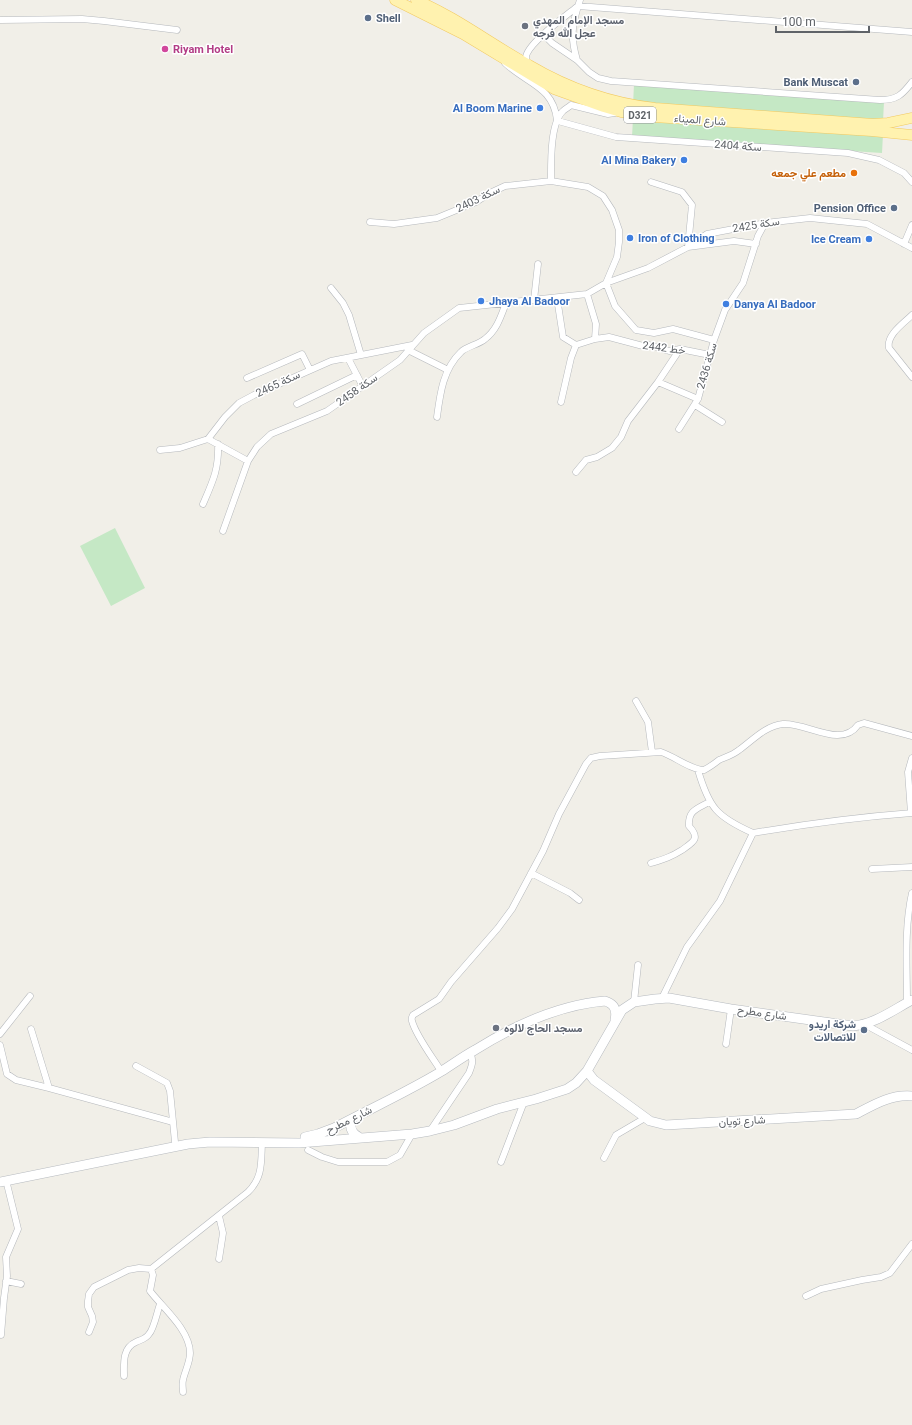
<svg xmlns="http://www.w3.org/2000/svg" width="912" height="1425" viewBox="0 0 912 1425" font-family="Roboto,Vazirmatn,sans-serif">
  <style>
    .green { fill: #c5e8c5 }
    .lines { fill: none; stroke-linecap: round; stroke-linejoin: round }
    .street-casing { stroke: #b5b8bc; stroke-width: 7 }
    .secondary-casing { stroke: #b6babf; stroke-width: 10 }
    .primary-casing { stroke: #f2c960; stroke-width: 11 }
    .street { stroke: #fff; stroke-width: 6 }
    .secondary { stroke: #fff; stroke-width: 9 }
    .primary { stroke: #fff2af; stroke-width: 10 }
    .service-dot { fill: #5c6f8a; stroke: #fff; stroke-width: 1.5 }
    .worship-dot { fill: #6b7280; stroke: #fff; stroke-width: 1.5 }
    .hotel-dot { fill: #d1479c; stroke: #fff; stroke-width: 1.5 }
    .shop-dot { fill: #3f7fe0; stroke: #fff; stroke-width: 1.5 }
    .food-dot { fill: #e8710a; stroke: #fff; stroke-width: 1.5 }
    .labels { text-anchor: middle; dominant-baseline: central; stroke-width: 3; stroke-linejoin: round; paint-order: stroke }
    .shield { fill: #fff; stroke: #8f9295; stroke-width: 1 }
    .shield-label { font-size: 10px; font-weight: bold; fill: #5f6368 }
    .service-label { font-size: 11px; font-weight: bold; fill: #4e5e75; stroke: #fff; text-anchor: end }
    .worship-label { font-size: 11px; font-weight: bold; fill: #5b616d; stroke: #fff; text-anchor: start }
    .hotel-label { font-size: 11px; font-weight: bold; fill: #b23c85; stroke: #fff; text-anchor: start }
    .shop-label { font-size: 11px; font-weight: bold; fill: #366cbe; stroke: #fff; text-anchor: end }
    .street-label { font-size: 11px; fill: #5f6368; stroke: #fff }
    .food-label { font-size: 11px; font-weight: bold; fill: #c56008; stroke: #fff; text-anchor: end }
  </style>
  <rect width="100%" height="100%" fill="#f1efe8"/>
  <path class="green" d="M634 85 884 102 883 121 633 104Z
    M633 118 883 134 882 153 632 137Z
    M115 528 145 588 111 606 80 546Z"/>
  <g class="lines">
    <defs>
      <path id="street" d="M0 20 82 19 104 21 177 30
        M543 34 552 43 577 60 589 72 598 78 611 81 880 100C897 100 902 95 912 82
        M577 60C570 36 572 24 580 0
        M505 63C527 84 553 86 557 120
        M528 64C527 62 526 60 526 58 525 45 567 15 578 6L912 32
        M558 121 616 137 848 153 879 160 904 173 912 182
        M551 181C551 163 550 123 563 111 565 109 569 107 571 105L608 114 615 113
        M651 182 682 192 692 205 688 247 734 241 756 244
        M370 222 394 224 437 218 476 202 490 193 505 186 551 181 588 187 603 196 612 210 619 230V242L617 257 606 283 615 306 636 330 654 333 673 329 714 340
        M904 244 912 225
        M331 288 343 303 349 315 361 355
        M557 298 563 337 576 345
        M534 300 538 264
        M912 315C904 323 886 335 889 348L912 377
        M595 339 609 337 643 346 646 344 669 351 680 349 710 355
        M408 350 448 370
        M348 358 362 385
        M247 378 302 354 310 370
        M658 382 680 349
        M561 402 571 358 576 345 595 339 596 324 587 294
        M297 404 357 375
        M695 405 722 422
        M437 417C440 394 443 369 461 352 467 346 478 345 485 339 497 330 501 316 506 303
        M679 429 698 399
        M208 439 248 461
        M160 450 180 448 208 439 225 417 239 403 254 395 331 361 412 345
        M576 472 586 460 597 457 612 448 621 437 628 421 658 382 698 399 714 340 725 310 743 283 758 236 765 223
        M203 504C213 481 219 469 218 444
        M223 531 248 461 257 447 271 434 327 411 400 360 424 333 459 308 587 294 606 283 648 268 688 247 707 234 765 223 810 218 867 224 912 248
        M636 701 648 722 652 752
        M698 770C709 808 717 817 753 833
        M911 813 908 772 912 758
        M651 863C664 859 671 857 682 850 693 842 701 839 689 826 688 810 697 809 709 802
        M872 869 912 867
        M531 873 570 893 579 900
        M662 998 687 947 720 901 753 833C806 824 859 817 912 813
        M634 1002 638 965
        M907 1002C907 966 904 929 912 893
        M864 1024 912 1050
        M31 1029 49 1088
        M0 1034 30 996
        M726 1044 731 1009
        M0 1045 7 1074 16 1080 49 1088 173 1122
        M136 1066 167 1083 170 1091 175 1142
        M441 1071C433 1058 416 1036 412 1021 411 1018 412 1017 413 1015L439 999 451 982 498 928 512 909 543 851 559 814 586 764 591 758 600 756 661 752C674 756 691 770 704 770 710 767 714 764 719 760 726 757 733 755 739 750 753 740 765 726 783 724 806 722 841 749 858 725L864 723 912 736
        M430 1131 469 1073C472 1065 474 1061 470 1053
        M308 1150 322 1157 338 1162H387L400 1155 412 1134
        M604 1158 616 1135 645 1118
        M501 1162 524 1102
        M219 1216 223 1233 219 1259
        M6 1281 21 1284
        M806 1296 821 1289 862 1280 881 1277 890 1273 912 1244
        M89 1332 93 1322 92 1316 88 1307V1301L89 1294 94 1287 128 1270 139 1268 151 1269
        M1 1335 4 1298 7 1276 6 1257 18 1229 6 1180
        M124 1376C124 1364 122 1348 136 1342 140 1340 146 1339 149 1334 154 1329 157 1312 160 1304
        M183 1392C183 1388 182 1384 183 1380 185 1371 190 1362 190 1353 190 1330 163 1308 150 1291L153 1275 151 1269 248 1192C263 1177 261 1163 262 1142"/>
      <path id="secondary" d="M587 1071 594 1080 650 1121 666 1125 856 1114C873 1105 891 1094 912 1096
        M352 1119C349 1127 351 1133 359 1137
        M305 1137 318 1134 334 1128C370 1109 407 1092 442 1071 453 1064 464 1056 475 1050 515 1025 558 1005 605 1001 615 1004 617 1011 615 1020
        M0 1182 188 1144 210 1142 299 1143 412 1134 430 1131 454 1125 497 1109 536 1099 567 1089 576 1083 587 1071 622 1010 634 1002 655 999 669 998 731 1009 853 1026C875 1024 893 1010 912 1000"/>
      <path id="primary" d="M395 0 463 34 554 89 604 107 621 112 654 117 872 131 912 135
        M416 0C456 17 491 44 529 65 568 88 610 103 655 108L873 124 888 123 912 118"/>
    </defs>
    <use href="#street" class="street-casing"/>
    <use href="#secondary" class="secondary-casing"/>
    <use href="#primary" class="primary-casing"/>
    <use href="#street" class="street"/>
    <use href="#secondary" class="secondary"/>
    <use href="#primary" class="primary"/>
  </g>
  <g class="service-dot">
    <circle cx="368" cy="18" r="4"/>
    <circle cx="856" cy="82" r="4"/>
    <circle cx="894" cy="208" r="4"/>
    <circle cx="864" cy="1030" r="4"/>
  </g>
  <g class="worship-dot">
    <circle cx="525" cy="26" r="4"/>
    <circle cx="496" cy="1028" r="4"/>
  </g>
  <circle class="hotel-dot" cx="165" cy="49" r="4"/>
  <g class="shop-dot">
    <circle cx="540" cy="108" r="4"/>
    <circle cx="684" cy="160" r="4"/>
    <circle cx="630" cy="238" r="4"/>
    <circle cx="869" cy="239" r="4"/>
    <circle cx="481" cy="301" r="4"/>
    <circle cx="726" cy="304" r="4"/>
  </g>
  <circle class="food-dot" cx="854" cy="173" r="4"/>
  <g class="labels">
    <rect class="shield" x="624" y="107" width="32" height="16" rx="3"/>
    <g class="shield-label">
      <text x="640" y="115">D321</text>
    </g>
    <g class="service-label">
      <text x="376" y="18" text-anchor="start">Shell</text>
      <text x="848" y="82">Bank Muscat</text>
      <text x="886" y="208">Pension Office</text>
      <text x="856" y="1024">شركة اريدو<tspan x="856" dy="13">للاتصالات</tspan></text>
    </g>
    <g class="worship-label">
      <text x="533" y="20">مسجد الإمام المهدي<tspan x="533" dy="13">عجل الله فرجه</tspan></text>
      <text x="504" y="1028">مسجد الحاج لالوه</text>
    </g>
    <g class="hotel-label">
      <text x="173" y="49">Riyam Hotel</text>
    </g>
    <g class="shop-label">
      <text x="532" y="108">Al Boom Marine</text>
      <text x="676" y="160">Al Mina Bakery</text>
      <text x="638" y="238" text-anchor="start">Iron of Clothing</text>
      <text x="861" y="239">Ice Cream</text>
      <text x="489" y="301" text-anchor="start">Jhaya Al Badoor</text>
      <text x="734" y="304" text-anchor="start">Danya Al Badoor</text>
    </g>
    <g class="street-label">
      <text transform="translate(700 120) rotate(4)">شارع الميناء</text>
      <text transform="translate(738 146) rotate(4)">سكة 2404</text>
      <text transform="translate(478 199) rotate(-26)">سكة 2403</text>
      <text transform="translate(756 225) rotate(-9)">سكة 2425</text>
      <text transform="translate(664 348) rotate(7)">2442 خط</text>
      <text transform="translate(707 366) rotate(-74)">سكة 2436</text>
      <text transform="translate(278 384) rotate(-25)">سكة 2465</text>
      <text transform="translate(357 390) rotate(-35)">سكة 2458</text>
      <text transform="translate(762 1013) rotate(8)">شارع مطرح</text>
      <text transform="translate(349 1120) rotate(-26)">شارع مطرح</text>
      <text transform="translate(742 1121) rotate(-3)">شارع تويان</text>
    </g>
    <g class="food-label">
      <text x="846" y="173">مطعم علي جمعه</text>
    </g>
  </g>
  <path d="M776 26v6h93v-6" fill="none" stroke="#5f6368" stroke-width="2"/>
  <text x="782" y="26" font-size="12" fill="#5f6368" stroke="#ffffff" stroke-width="3" paint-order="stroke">100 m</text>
</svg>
